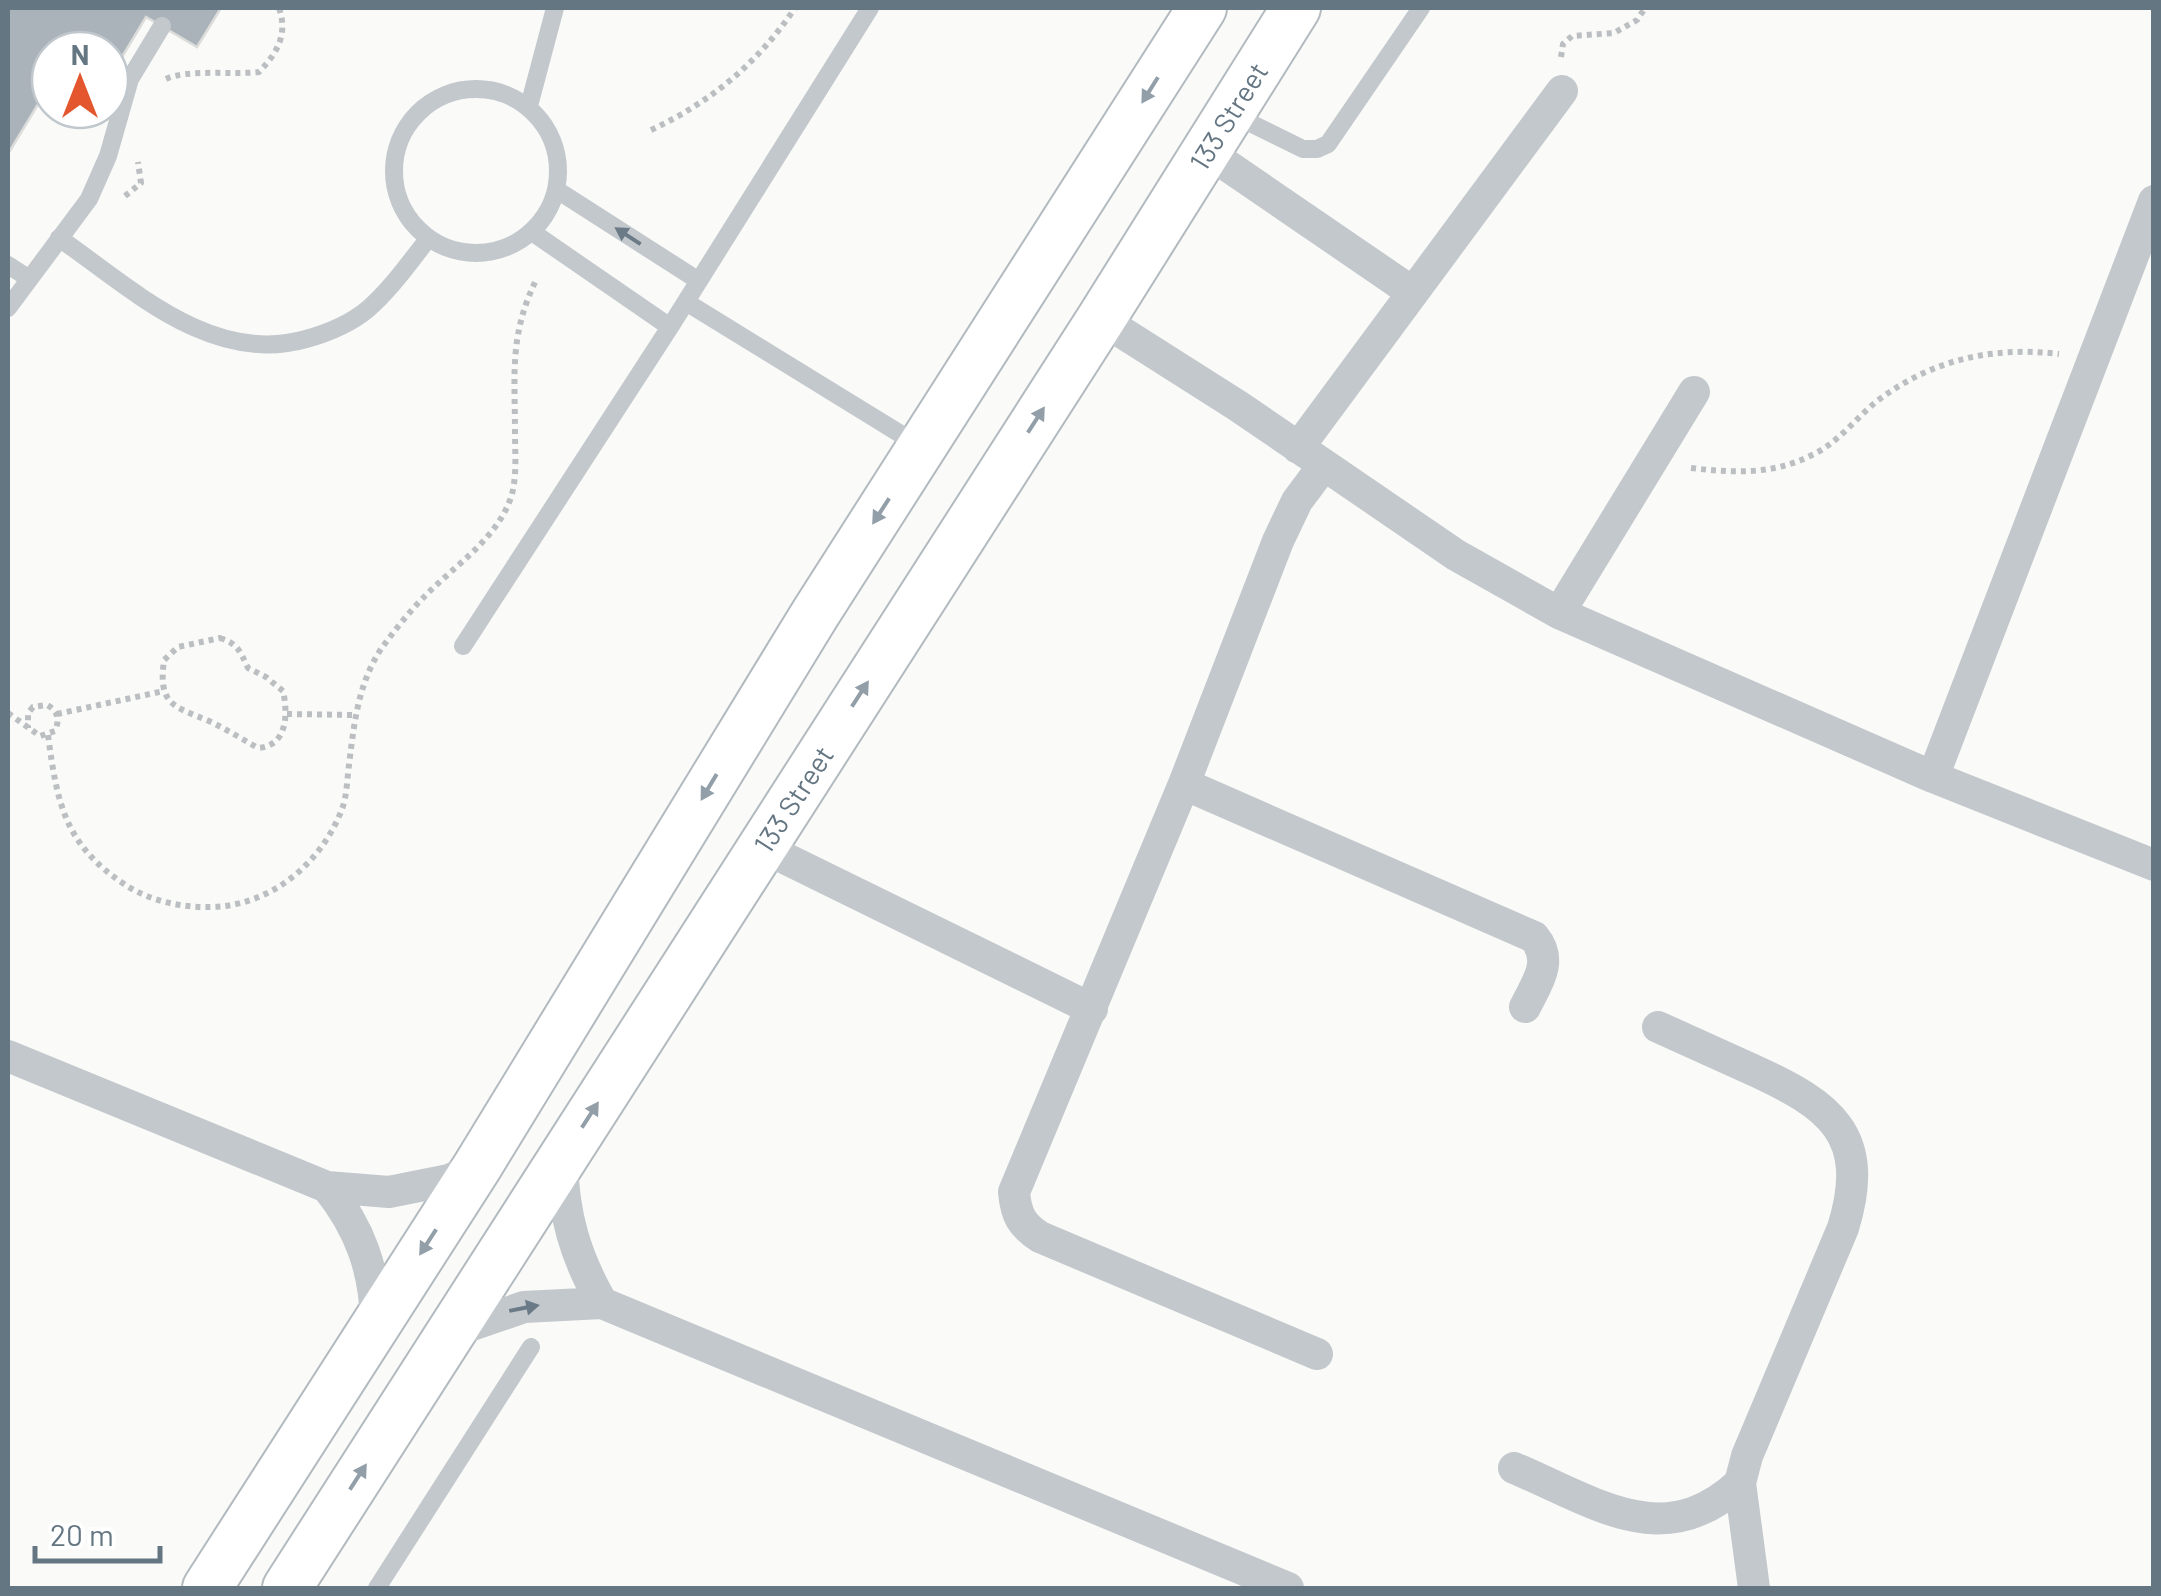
<svg xmlns="http://www.w3.org/2000/svg" width="2161" height="1596" viewBox="0 0 2161 1596" font-family="Barlow,sans-serif">
  <style>
    .building { fill: #aab3b9; stroke: #dcdcda; stroke-width: 2.5 }
    .lines { fill: none; stroke-linecap: round; stroke-linejoin: round }
    .secondary-casing { stroke: #b3babf; stroke-width: 52 }
    .path { stroke: #bbbfc2; stroke-width: 6; stroke-dasharray: 5 5; stroke-linecap: butt }
    .lane { stroke: #c3c8cc; stroke-width: 18 }
    .street { stroke: #c3c8cc; stroke-width: 32 }
    .secondary { stroke: #fff; stroke-width: 48 }
    .oneway { fill: #939fa8 }
    .oneway2 { fill: #6a7a87 }
    .labels { text-anchor: middle; dominant-baseline: central; stroke-width: 10; stroke-linejoin: round; paint-order: stroke }
    .street-label { font-size: 28px; fill: #657683; stroke: #fff }
  </style>
  <rect width="100%" height="100%" fill="#fafaf8"/>
  <path class="building" d="M8 8H221L197 47 146 17 110 77V50H50V107L40 101 8 154Z
    M55 110H90L80 125Z"/>
  <g class="lines">
    <defs>
      <path id="secondary" d="M207 1588 477 1167 815 614 1202 8
        M287 1588 1101 319 1296 8"/>
    </defs>
    <use href="#secondary" class="secondary-casing"/>
    <path class="path" d="M1561 57 1563 44 1572 36 1614 33 1637 20 1645 8
      M166 79C187 69 232 75 259 72 278 52 288 34 279 8
      M651 130C711 102 758 63 795 8
      M125 196 141 183 138 162
      M1691 468C1733 473 1773 475 1812 455 1838 443 1855 419 1877 401 1931 360 1992 346 2059 354
      M220 638C239 644 240 652 248 668L266 677 283 691C288 713 288 746 258 748 242 739 226 729 209 721 173 706 158 705 164 660L178 647Z
      M8 713 40 736 55 731C60 719 58 711 47 705L33 707 28 713V728
      M57 714 164 691
      M287 714 355 715
      M48 735C57 802 64 844 124 884 152 903 192 910 225 906 279 899 323 859 342 809 347 796 347 779 349 765 354 724 358 684 381 649 394 631 409 612 425 596 455 565 499 538 512 494 517 474 515 453 515 433 515 373 509 335 537 278"/>
    <path class="lane" d="M394 171a82 82 0 1 1 164 0a82 82 0 1 1-164 0Z
      M529 106 555 8
      M1230 113 1303 149H1317L1328 144 1421 8
      M557 190 699 281
      M532 232 670 327
      M59 238C131 288 212 366 306 339 328 333 350 324 368 309 391 289 409 263 428 239
      M8 265 28 278
      M686 302 920 446
      M8 308 89 199 108 156 130 79 162 26
      M463 646 670 327 870 8
      M377 1588 531 1347"/>
    <path class="street" d="M1206 151 1412 292
      M1101 319 1238 406 1456 555 1559 613 1933 777 2154 865
      M1298 448 1562 91
      M1559 613 1694 392
      M1933 777 2154 201
      M1184 784 1534 937C1554 961 1537 983 1525 1007
      M762 847 1092 1009
      M1658 1027C1689 1041 1720 1055 1751 1069 1830 1105 1872 1134 1843 1228L1747 1456 1740 1483 1754 1588
      M8 1056 327 1187 389 1192 449 1180 477 1167
      M562 1160C563 1214 575 1256 602 1303
      M327 1187C360 1228 375 1270 376 1322
      M451 1332 524 1307 602 1303 1288 1588
      M1317 1354 1040 1237C1021 1225 1016 1214 1014 1192L1184 784 1278 541 1297 501 1324 465
      M1514 1468C1595 1502 1664 1554 1740 1483"/>
    <use href="#secondary" class="secondary"/>
  </g>
  <defs><path id="oneway-solid" d="M-6-.8H1V-3.2L6.5 0L1 3.2V.8H-6Z" transform="scale(2.5)"/></defs>
  <g class="oneway">
    <use href="#oneway-solid" transform="translate(1150 90) rotate(122)"/>
    <use href="#oneway-solid" transform="translate(1036 420) rotate(-57)"/>
    <use href="#oneway-solid" transform="translate(881 511) rotate(123)"/>
    <use href="#oneway-solid" transform="translate(860 694) rotate(-57)"/>
    <use href="#oneway-solid" transform="translate(709 787) rotate(121)"/>
    <use href="#oneway-solid" transform="translate(590 1115) rotate(-57)"/>
    <use href="#oneway-solid" transform="translate(428 1242) rotate(123)"/>
    <use href="#oneway-solid" transform="translate(358 1477) rotate(-57)"/>
  </g>
  <g class="oneway2">
    <use href="#oneway-solid" transform="translate(628 236) rotate(-147)"/>
    <use href="#oneway-solid" transform="translate(524 1308) rotate(-11)"/>
  </g>
  <g class="labels">
    <g class="street-label">
      <text transform="translate(1228 116) rotate(-58)">133 Street</text>
      <text transform="translate(793 799) rotate(-57)">133 Street</text>
    </g>
  </g>
  <rect width="2161" height="1596" fill="none" stroke="#657683" stroke-width="20"/>
  <g transform="translate(80 80)"><circle r="48" fill="#ffffff" stroke="#c1c8cd" stroke-width="2.5"/>
  <path d="M0-8L18 38L0 25L-18 38Z" fill="#e4572e"/>
  <text y="-15" font-size="28" font-weight="bold" text-anchor="middle" fill="#657683">N</text>
  </g>
  <path d="M35 1546v15h125v-15" fill="none" stroke="#657683" stroke-width="5"/>
  <text x="50" y="1546" font-size="30" fill="#657683" stroke="#ffffff" stroke-width="8" paint-order="stroke">20 m</text>
</svg>
